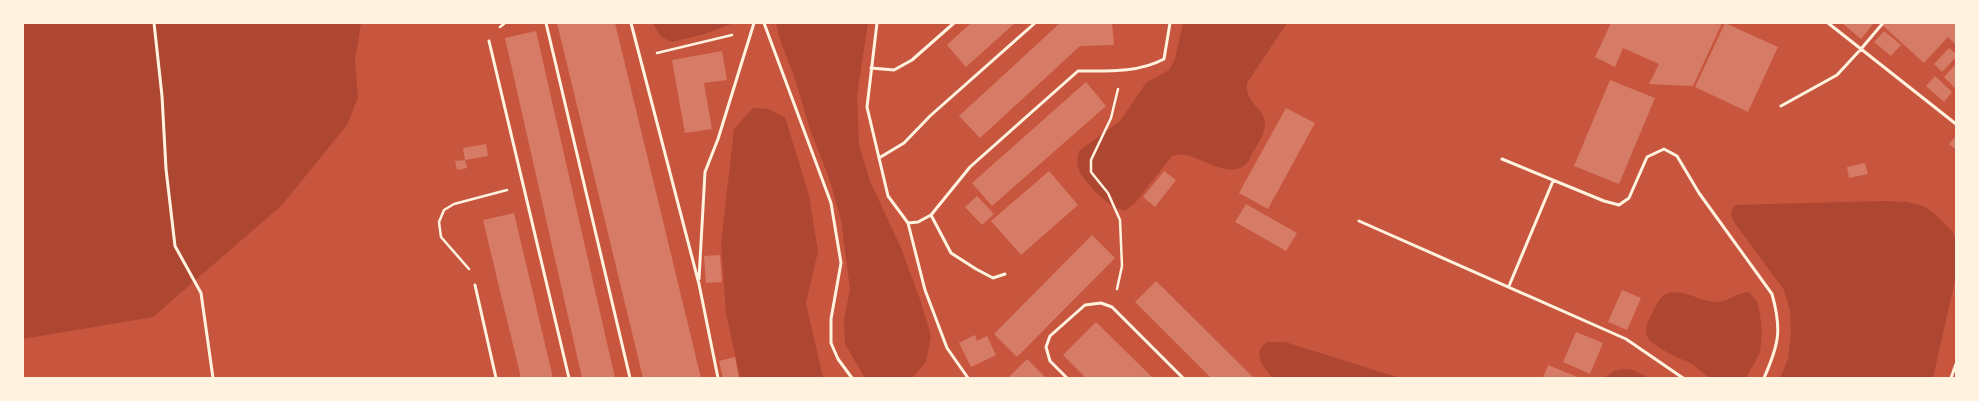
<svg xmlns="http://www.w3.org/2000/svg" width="1979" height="401" viewBox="0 0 1979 401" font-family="'Fira Sans',sans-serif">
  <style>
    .green { fill: #ae4732 }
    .building { fill: #d67c66 }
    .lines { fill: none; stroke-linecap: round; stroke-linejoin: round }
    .path { stroke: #fff3e0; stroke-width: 2.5 }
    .service { stroke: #fff3e0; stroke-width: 3 }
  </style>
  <rect width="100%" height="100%" fill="#c8553d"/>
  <path class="green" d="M23 23H361L355 61 358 97 347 125 282 205 153 317 23 339Z
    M653 23H734L704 34 672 42 661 37Z
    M776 23H868L857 95 859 145 870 181 901 248 920 299 931 336 926 362 912 378H865L845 344 844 320 850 289 841 220 830 181 809 126 796 82 779 37Z
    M1183 23H1287L1247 83C1245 104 1265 107 1265 124 1265 133 1259 141 1255 149 1252 153 1250 159 1247 163 1232 180 1203 159 1187 155 1182 154 1176 155 1172 156L1135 203C1131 206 1127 211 1122 210 1109 208 1081 180 1078 167 1076 162 1078 156 1079 151L1120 121 1146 83 1169 70 1175 59Z
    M753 108 768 109 785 117 809 195 818 251 806 303 823 378H740L726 313 721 244 734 129Z
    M1884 201 1907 202 1923 206 1933 212 1952 231 1956 240V276L1933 378H1780L1788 359 1791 332 1790 311 1784 290 1734 222C1731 216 1729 210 1736 205Z
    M1749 292 1757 301 1760 314 1762 333 1760 353 1746 378H1709C1704 374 1698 368 1692 364 1681 359 1655 348 1648 338 1643 331 1648 322 1651 315 1654 310 1656 304 1660 299 1674 282 1700 303 1717 302 1729 302 1735 293 1749 292Z
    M1268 342H1285L1400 378H1273C1263 369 1251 350 1268 342Z
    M1623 369 1633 370 1649 378H1604L1614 371Z"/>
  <path class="building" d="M557 23H615L701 378H643Z
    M971 23H1015L966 67 947 45Z
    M1060 23H1112L1114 45 1080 46 980 138 959 116Z
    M1611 23H1722L1693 86 1649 84 1659 64 1623 48 1615 67 1595 57Z
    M1725 23 1778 47 1748 112 1695 87Z
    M1842 23H1874L1861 39Z
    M1880 23H1956V45L1948 37 1924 63Z
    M536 31 615 378H582L505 38Z
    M1884 31 1901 45 1891 56 1874 42Z
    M1949 48 1956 54V57L1942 72 1934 64Z
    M722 51 727 80 704 83 712 129 685 133 672 60Z
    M1956 64V89L1944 77Z
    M1935 76 1952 92 1944 102 1926 86Z
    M1610 80 1655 98 1619 184 1574 166Z
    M1086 82 1106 106 992 206 972 183Z
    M1286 108 1315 123 1268 209 1239 193Z
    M1956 136V147L1955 149 1949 144Z
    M486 144 488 156 465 160 467 168 457 170 455 161 465 160 463 148Z
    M1865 163 1868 174 1849 178 1847 167Z
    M1049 171 1078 205 1021 255 991 221Z
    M1164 171 1176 180 1155 207 1143 197Z
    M977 196 994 214 982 225 965 207Z
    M1246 204 1297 233 1286 251 1235 222Z
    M514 213 553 378H521L483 220Z
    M1092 235 1115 258 1017 357 994 334Z
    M720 255 722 282 706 283 704 256Z
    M1156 281 1254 378H1211L1135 302Z
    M1622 290 1641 298 1627 330 1608 322Z
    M1096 322 1153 378H1086L1063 355Z
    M1576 332 1603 343 1590 374 1563 362Z
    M975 335 977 341 987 336 996 355 971 367 959 343Z
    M735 357 739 378H723L719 361Z
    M1027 359 1046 378H1008Z
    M1548 365 1580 378H1543Z"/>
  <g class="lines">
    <path class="path" d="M500 27 505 23
      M657 53 732 35
      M469 269 441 237 439 222 444 210 454 204 507 190
      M1117 289 1122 266 1120 220 1108 193 1091 172V160L1111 118 1118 89"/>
    <path class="service" d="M154 23 162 96 166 169 175 246 201 293 213 378
      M546 23 630 378
      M631 23 699 284 718 378
      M764 23 831 203 841 263 831 319V343L838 359 852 378
      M877 23 867 107 888 196 908 223 925 290 947 348 968 378
      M1828 23 1861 49 1883 23
      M489 41 569 378
      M871 68 894 70 912 60 954 23
      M1781 106 1837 75 1861 49 1956 124
      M879 158 904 143 930 116 1035 23
      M1502 159 1604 201 1619 205 1629 198 1647 157 1664 149 1677 156 1699 193 1772 294C1782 330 1779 344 1764 378
      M931 215 951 253 976 269 993 278 1005 274
      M1359 221 1626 339 1683 378
      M908 223 918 222 931 215 970 167 1078 71C1107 71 1138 73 1164 59L1170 23
      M699 279 705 172 718 139 754 23
      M475 285 496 378
      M1509 286 1553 181
      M1067 378 1050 361 1046 347 1050 336 1085 305 1101 303 1112 307 1183 378
      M1951 378 1956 364"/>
  </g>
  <rect width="1979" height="401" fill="none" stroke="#fff3e0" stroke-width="48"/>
</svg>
